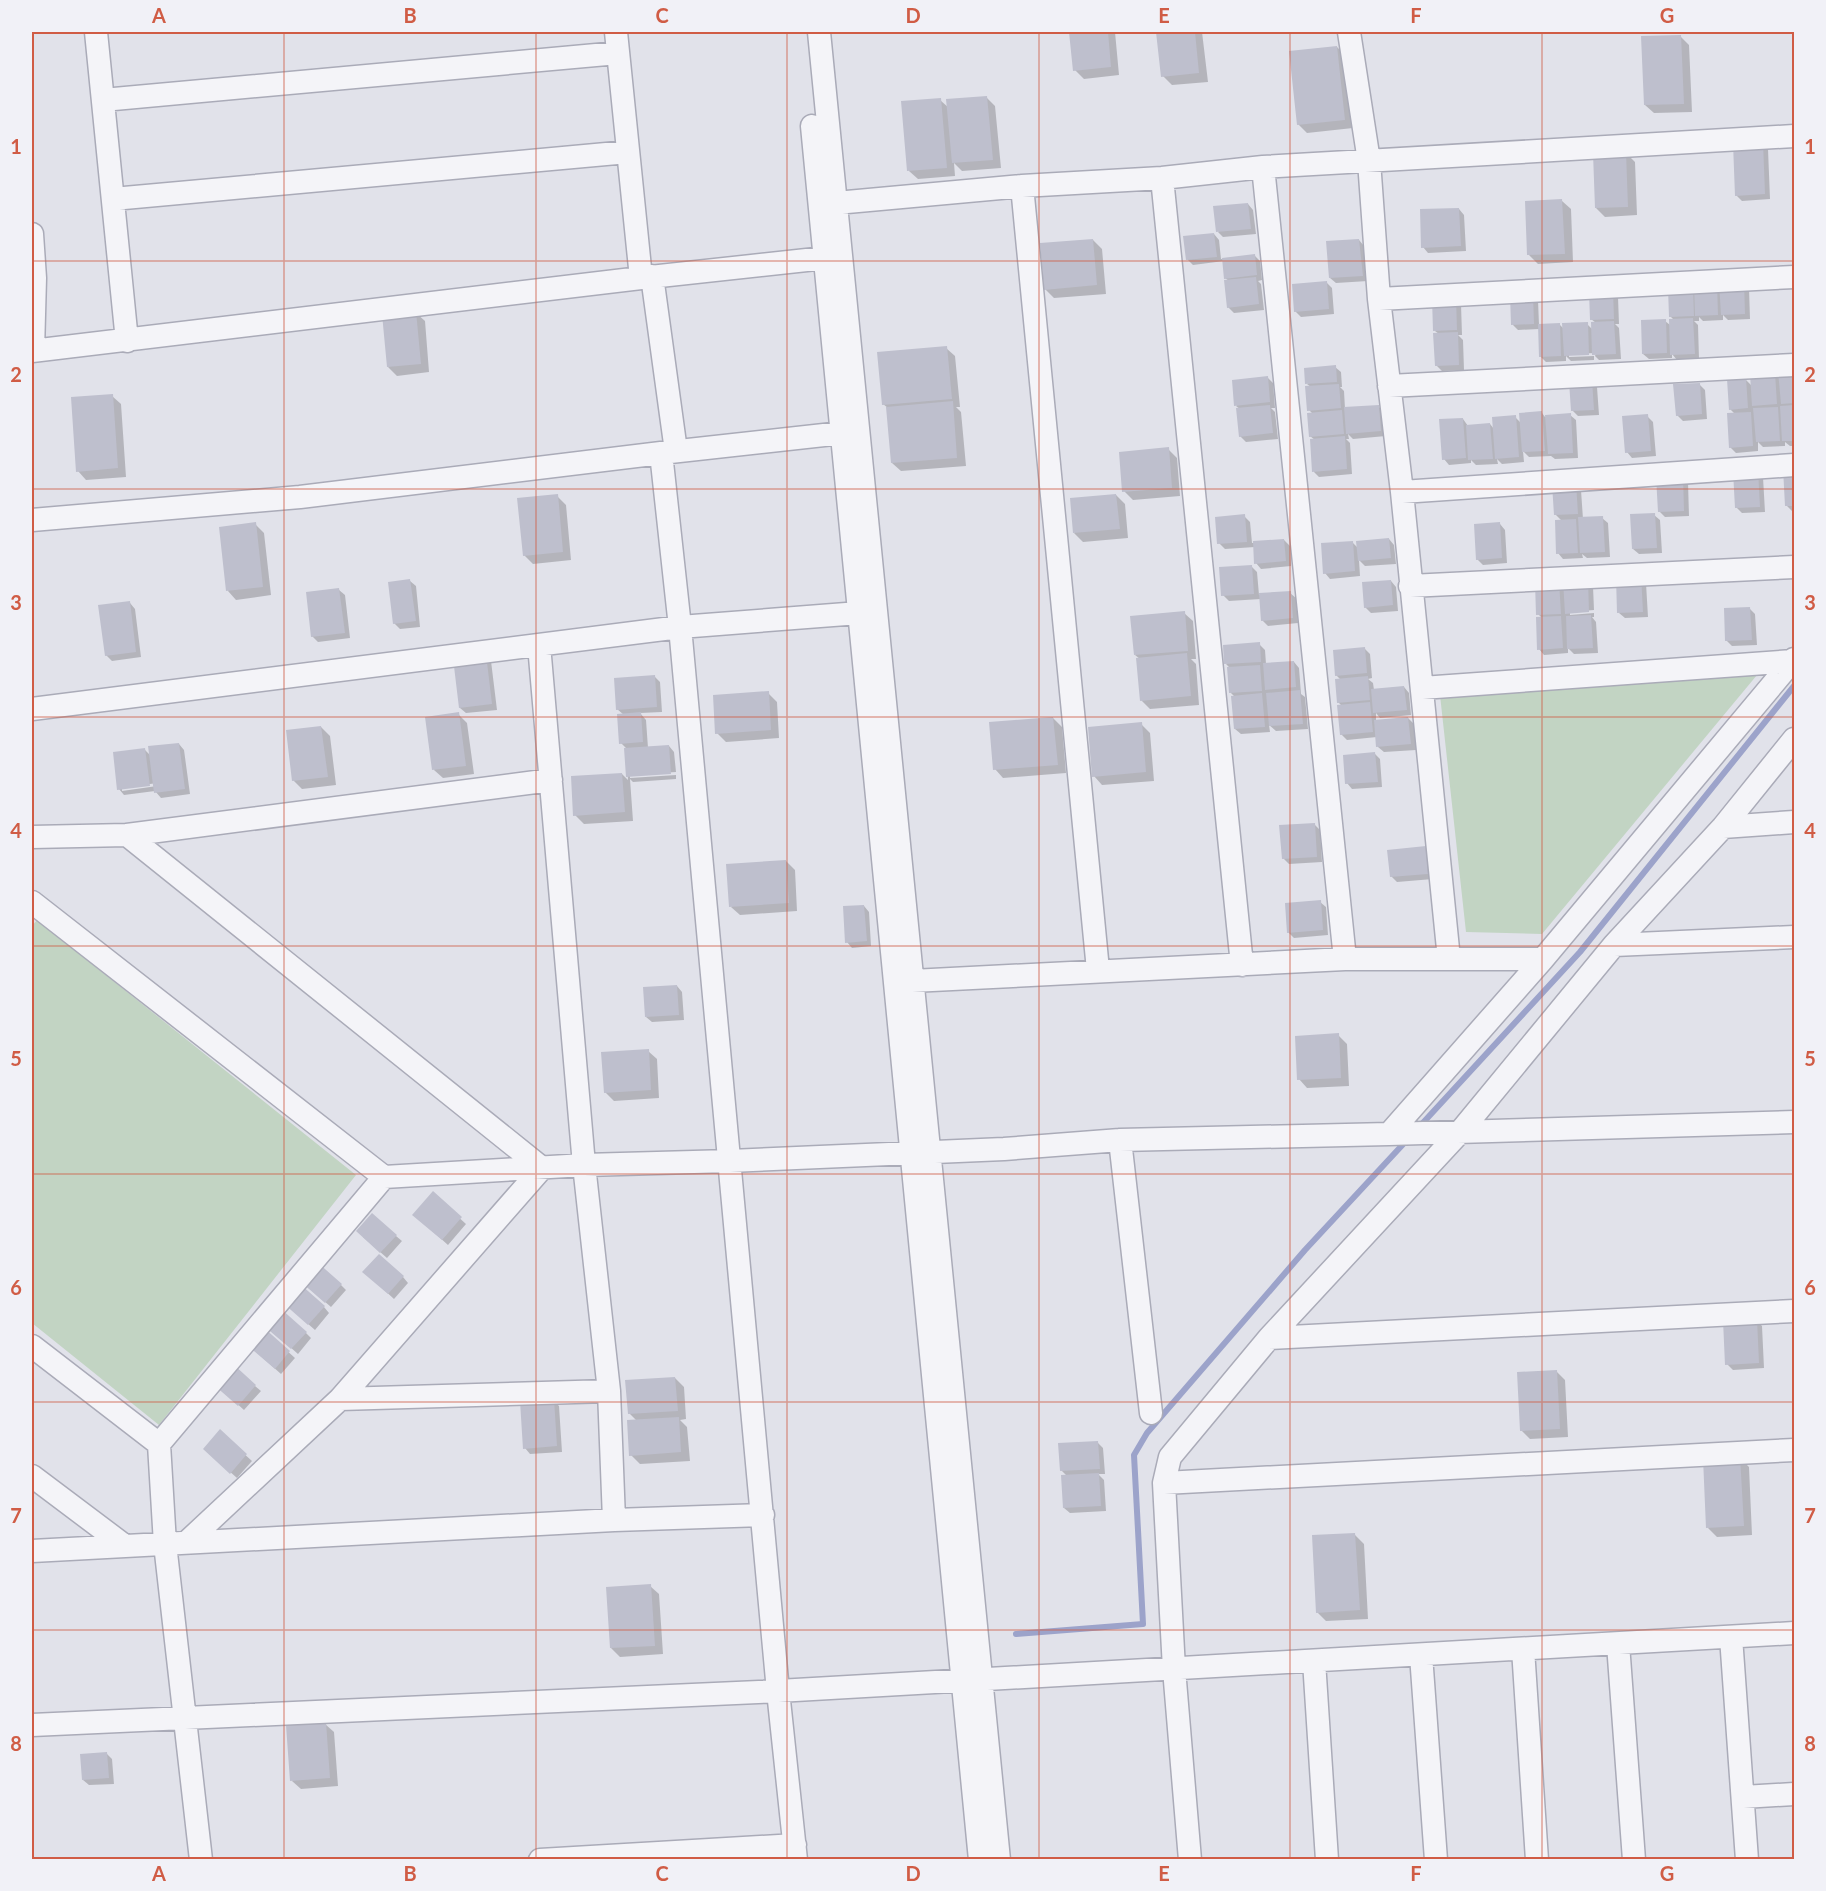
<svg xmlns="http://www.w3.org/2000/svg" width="1826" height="1891" viewBox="0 0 1826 1891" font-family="Lato,sans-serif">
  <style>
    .green { fill: #c2d4c3 }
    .shadow { fill: #0003; fill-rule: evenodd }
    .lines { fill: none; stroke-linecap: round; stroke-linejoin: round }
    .stream { stroke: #9ca3ca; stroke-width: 6 }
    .building { fill: #bebfcd }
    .minor-casing { stroke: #aaabb8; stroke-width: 25 }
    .minor { stroke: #f4f4f8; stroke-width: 22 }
    .grid { fill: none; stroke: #d05c45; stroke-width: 1.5; stroke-opacity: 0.55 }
    .neatline { fill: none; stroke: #d05c45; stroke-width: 2 }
    .grid-label { font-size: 20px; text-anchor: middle; font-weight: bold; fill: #d05c45 }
  </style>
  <rect width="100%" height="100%" fill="#e1e2ea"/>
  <path class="green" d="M1762 669 1542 934 1466 932 1440 695Z
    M37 920 356 1175 159 1425 32 1323V926Z"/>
  <path class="shadow" d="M1071 32H1115L1119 75 1084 79 1075 70Z
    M1158 32H1202L1208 82 1172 85 1163 76Z
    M1680 36 1689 45 1692 112 1654 113 1645 105Z
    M1337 47 1346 56 1353 128 1307 133 1298 124Z
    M986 97 995 106 1001 168 962 171 954 163 955 176 918 179 909 171 940 100 949 108Z
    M1762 144 1768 149 1770 199 1742 201 1736 195Z
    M1626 153 1635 162 1637 215 1605 217 1596 208Z
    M1562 201 1571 209 1573 262 1538 264 1529 255Z
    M1248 204 1253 210 1256 234 1223 237 1218 232Z
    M1459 209 1464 215 1466 251 1428 253 1423 247Z
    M1214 234 1219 240 1221 259 1255 256 1260 261 1262 280 1258 281 1261 284 1264 310 1234 313 1228 307 1229 281 1225 278 1224 261 1193 265 1187 259Z
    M1093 240 1102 249 1106 294 1054 298 1045 289Z
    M1359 240 1364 246 1368 281 1336 283 1330 278Z
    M1326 282 1332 288 1334 314 1301 317 1295 311Z
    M1749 288 1750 319 1728 320 1723 315V320L1703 321 1699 317V321H1694L1698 325 1699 359 1677 360 1672 354V358L1649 359 1643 354 1665 321 1670 325 1674 320 1670 316 1669 289Z
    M1591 293 1618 297 1619 324H1615L1619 328 1621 359 1599 360 1595 356 1596 353 1569 354V357L1594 356V360L1571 361 1566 356V361L1546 362 1540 356 1539 329 1518 330 1513 325 1512 295 1538 300 1539 325 1559 324 1564 329 1587 324 1592 329 1596 323 1591 319Z
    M1455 299 1461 304 1462 335H1458L1463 340 1464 370 1442 371 1436 365 1439 334 1435 331Z
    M416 313 425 321 429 372 397 376 388 367Z
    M946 348 955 356 960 407H956L961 412 966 466 901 471 892 463 888 408 883 404Z
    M1335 367 1341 372 1342 387H1340L1344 391 1345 409 1378 406 1384 412 1386 436 1353 439 1348 434 1349 439H1346L1350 443 1352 474 1319 477 1314 472 1315 440 1310 436 1313 414 1309 410 1311 387 1307 384Z
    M1794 371V446H1790L1785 442V446L1763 447 1758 442V451L1736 453 1730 447 1735 414 1730 409 1746 380 1753 387 1774 374 1781 380Z
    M1267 377 1273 383 1275 408H1271L1275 412 1278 439 1246 442 1240 436V409L1236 406Z
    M1592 381 1597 387 1599 415 1578 416 1572 410Z
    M1699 384 1705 390 1707 419 1683 421 1677 415Z
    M112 396 121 404 126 477 86 480 78 471Z
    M1542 413 1545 417 1570 415 1576 420 1578 458 1555 459 1551 456 1529 457 1523 451 1524 462 1502 464 1497 459 1498 464 1476 465 1471 460V463L1449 465 1444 459 1463 419 1468 426 1490 424 1494 429 1515 417 1521 423Z
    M1647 416 1653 422 1656 456 1632 458 1627 452Z
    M1168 449 1177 458 1180 496 1133 500 1124 491Z
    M1794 468V511H1792L1787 506Z
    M1735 472 1763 477 1765 512 1742 513 1736 507Z
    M1682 476 1688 482 1689 516 1665 517 1659 511Z
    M1554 485 1581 490 1583 519 1602 518 1608 523 1610 557 1587 558 1582 554 1583 558 1563 559 1558 553 1562 521 1555 514Z
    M1116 495 1125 504 1128 538 1083 542 1074 533Z
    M557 496 566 505 571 560 533 564 524 555Z
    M1654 515 1660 520 1662 553 1639 554 1633 549Z
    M1244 516 1250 522 1252 543 1284 540 1290 546 1291 566 1261 569 1256 563 1255 547 1225 549 1219 543Z
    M255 524 264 533 271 595 236 600 228 591Z
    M1500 524 1505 530 1507 563 1483 565 1477 559Z
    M1389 539 1394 545 1396 564 1365 566 1359 560 1360 576 1330 579 1325 573 1352 542 1358 548Z
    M1251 566 1257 572 1259 595 1290 593 1296 598 1298 623 1268 626 1262 620 1261 599 1229 601 1223 595Z
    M1641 577 1646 583 1648 617 1625 618 1619 613Z
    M410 581 416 586 420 627 400 629 394 623Z
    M1391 581 1396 587 1398 611 1371 613 1365 607Z
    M1536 583 1593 586 1594 610 1570 612V615L1594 613V617H1592L1596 622 1598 653 1574 654 1568 648V653L1544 655 1539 649 1542 618 1538 614Z
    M339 590 345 595 350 638 318 642 312 636Z
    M130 603 135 609 141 657 112 661 106 655Z
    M1750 609 1755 614 1757 645 1732 646 1726 640Z
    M1184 613 1193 621 1196 659H1191L1196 664 1199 705 1150 709 1141 700 1140 659 1135 655Z
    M1259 644 1265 650 1266 664 1294 662 1299 668 1301 694 1305 697 1308 729 1276 731 1269 725 1270 732 1241 734 1235 729V697L1230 692 1229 667 1226 664Z
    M1365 649 1370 654 1372 678 1368 679 1373 683 1374 690 1404 687 1409 693 1411 715 1380 718 1376 713V721L1408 718 1414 724 1416 750 1384 752 1378 747 1377 737 1347 740 1341 734 1342 706 1338 702 1341 680 1336 675Z
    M455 659 491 661 497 710 466 713 460 708Z
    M655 677 660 682 662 712 640 713 646 720 648 748 669 746 674 752 676 772 630 775V778L676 775V779L633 782 630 779 633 821 584 824 575 815 622 774 628 780 626 748 621 743 624 715 617 709Z
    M768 693 777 702 779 738 726 742 717 733Z
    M458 714 467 723 474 774 443 778 434 770Z
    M1053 718 1062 727 1066 773 1003 778 995 769Z
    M1141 724 1150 733 1154 781 1102 785 1094 776Z
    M321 727 330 736 336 785 302 789 293 780Z
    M179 744 184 750 190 794 161 798 155 791 124 795 119 789 145 750 151 756ZM157 783V786L122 791V788Z
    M1375 754 1380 759 1382 787 1352 789 1347 783Z
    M1314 824 1320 830 1322 862 1289 864 1283 858Z
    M1426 848 1431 854 1433 879 1397 882 1391 876Z
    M786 861 795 870 797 911 740 915 731 907Z
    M1320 902 1326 907 1328 935 1294 938 1288 932Z
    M864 906 869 912 871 946 852 948 847 942Z
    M677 986 682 992 684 1020 652 1022 646 1017Z
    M1338 1035 1347 1044 1349 1086 1307 1088 1299 1079Z
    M648 1051 657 1059 659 1098 614 1101 605 1092Z
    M433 1194 466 1224 448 1245 420 1220Z
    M396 1236 402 1241 387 1258 363 1237Z
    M370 1277H403L408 1283 394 1299Z
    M341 1285 346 1290 331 1307 308 1287Z
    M324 1307 329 1313 315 1330 291 1309Z
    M1756 1320 1762 1326 1764 1368 1733 1370 1727 1364Z
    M263 1329 295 1358 281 1374 254 1350Z
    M272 1331 306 1333 311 1338 298 1354Z
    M1556 1371 1565 1380 1568 1437 1530 1439 1521 1430Z
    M675 1378 684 1387 686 1419 680 1420 687 1427 690 1461 640 1464 631 1455 637 1421 629 1413Z
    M255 1386 261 1391 244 1410 222 1390Z
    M553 1400 559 1406 562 1452 530 1454 525 1448Z
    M220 1432 252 1461 237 1478 210 1454Z
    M1098 1443 1103 1448 1105 1474H1098L1104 1480 1106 1511 1070 1513 1064 1508 1067 1476 1061 1470Z
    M1740 1458 1749 1467 1752 1535 1717 1537 1708 1528Z
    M1355 1535 1364 1544 1368 1619 1326 1621 1317 1612Z
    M650 1586 659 1594 663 1654 620 1657 611 1648Z
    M325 1724 334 1732 338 1786 301 1789 292 1781Z
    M107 1754 112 1759 114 1784 89 1785 83 1780Z"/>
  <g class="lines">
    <path class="stream" d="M1420 1126 1580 952 1794 686
      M1016 1634 1143 1624 1134 1455 1147 1433 1305 1250 1407 1140"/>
  </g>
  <path class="building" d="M1069 32H1108L1111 67 1073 71Z
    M1156 32H1195L1199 73 1161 77Z
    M1681 35 1684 104 1644 105 1641 36Z
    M1337 46 1345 120 1297 125 1289 51Z
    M987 96 993 160 952 163 946 99Z
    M941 98 947 168 907 171 901 101Z
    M1763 142 1765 194 1735 196 1733 143Z
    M1626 152 1628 207 1595 208 1593 153Z
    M1562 199 1565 254 1527 255 1525 201Z
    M1248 203 1251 229 1216 232 1213 206Z
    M1459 208 1461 246 1421 248 1420 209Z
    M1214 233 1217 257 1186 260 1183 236Z
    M1093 239 1097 285 1044 290 1040 243Z
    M1359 239 1363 276 1329 278 1326 241Z
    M1255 254 1257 275 1224 279 1222 258Z
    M1256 277 1259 304 1227 308 1224 280Z
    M1327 281 1329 309 1294 312 1292 284Z
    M1744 281 1745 314 1721 315 1719 282Z
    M1717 282 1718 315 1695 316 1694 283Z
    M1693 287 1694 316 1669 317 1668 288Z
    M1613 290 1614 319 1590 320 1589 291Z
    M1533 293 1534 324 1511 325 1510 294Z
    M1456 297 1457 330 1433 331 1432 298Z
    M416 311 421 364 387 367 382 314Z
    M1693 318 1695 354 1670 355 1669 319Z
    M1666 319 1667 353 1642 354 1641 320Z
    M1614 321 1616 354 1592 355 1591 322Z
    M1588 322 1589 355 1564 356 1562 323Z
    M1560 323 1561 356 1539 357 1538 324Z
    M1458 332 1459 365 1435 366 1433 333Z
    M947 346 952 399 882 405 877 352Z
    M1336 365 1337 382 1305 384 1304 368Z
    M1794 370V403L1781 404 1778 371Z
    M1775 373 1777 404 1752 406 1750 374Z
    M1268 376 1270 402 1234 406 1232 380Z
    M1746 378 1748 408 1729 410 1727 379Z
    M1592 380 1594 410 1571 411 1569 381Z
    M1700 383 1702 414 1676 416 1673 384Z
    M1339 384 1341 408 1307 411 1305 386Z
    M113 394 118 468 76 472 71 397Z
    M953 401 957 458 891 463 886 407Z
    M1270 405 1273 433 1239 437 1236 408Z
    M1379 405 1381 431 1346 434 1344 407Z
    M1794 405V441H1782L1780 406Z
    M1778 407 1780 441 1756 442 1753 408Z
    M1342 410 1344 434 1309 437 1307 413Z
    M1542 411 1545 451 1522 452 1519 413Z
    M1751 412 1753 446 1729 448 1727 413Z
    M1571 413 1573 453 1548 454 1545 415Z
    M1648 414 1651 451 1625 453 1622 416Z
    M1516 415 1519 457 1495 459 1492 417Z
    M1463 418 1466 458 1442 460 1439 419Z
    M1490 423 1493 459 1468 460 1466 425Z
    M1345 436 1347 469 1312 472 1310 439Z
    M1169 447 1172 488 1122 492 1119 452Z
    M1794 467V506H1785L1783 468Z
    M1758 470 1760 507 1735 508 1733 471Z
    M1683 475 1684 511 1658 512 1656 476Z
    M1576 483 1578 514 1554 515 1552 484Z
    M558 494 563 552 523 556 517 498Z
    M1116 494 1120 529 1073 533 1070 498Z
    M1655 513 1657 548 1632 549 1630 514Z
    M1245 514 1247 542 1217 544 1215 517Z
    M1603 516 1605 552 1580 553 1578 517Z
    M1576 519 1578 553 1556 554 1555 520Z
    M256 522 263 587 226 591 219 527Z
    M1500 522 1502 558 1476 560 1474 524Z
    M1389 538 1391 558 1358 561 1356 541Z
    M1284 539 1286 561 1254 564 1253 541Z
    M1353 541 1355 571 1323 574 1321 543Z
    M1252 565 1254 594 1221 596 1219 567Z
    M1641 575 1643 612 1617 613 1616 577Z
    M410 579 416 621 393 624 388 582Z
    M1588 579 1589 612 1565 614 1563 580Z
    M1391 580 1393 605 1364 608 1362 582Z
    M1559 581 1561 614 1536 615 1535 582Z
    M339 588 345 633 311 637 306 592Z
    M1291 591 1293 618 1261 621 1259 593Z
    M130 601 136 652 105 656 98 605Z
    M1750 607 1752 640 1725 641 1724 608Z
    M1185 611 1188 651 1134 655 1130 616Z
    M1591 615 1593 648 1567 649 1566 616Z
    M1561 616 1563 648 1537 650 1536 617Z
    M1260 642 1261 662 1224 664 1223 645Z
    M1365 647 1367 673 1335 676 1333 650Z
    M1187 653 1191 696 1140 701 1136 658Z
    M486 654 492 704 459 708 453 658Z
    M1294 661 1296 687 1265 690 1263 663Z
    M1260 665 1262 691 1229 693 1227 667Z
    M655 675 657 707 616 710 614 678Z
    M1368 676 1370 700 1337 703 1335 679Z
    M1404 686 1407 710 1373 713 1371 689Z
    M1300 690 1303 724 1269 726 1266 693Z
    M769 691 771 730 715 734 713 695Z
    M1262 693 1265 727 1234 729 1231 696Z
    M1370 702 1373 732 1340 735 1337 705Z
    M459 712 466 766 432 770 425 717Z
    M641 712 643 742 619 744 617 714Z
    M1053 717 1058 765 993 770 989 722Z
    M1408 717 1411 744 1376 747 1374 720Z
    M1142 722 1146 772 1092 777 1088 727Z
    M321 726 328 777 292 781 286 730Z
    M179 743 185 789 154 793 148 746Z
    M669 745 671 774 626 777 624 748Z
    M145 748 150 786 117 790 113 752Z
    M1375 752 1378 782 1345 784 1343 755Z
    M622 773 625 812 573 816 571 776Z
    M1315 823 1317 857 1282 859 1279 825Z
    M1426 846 1428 874 1390 877 1387 850Z
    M786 860 789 903 729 907 726 864Z
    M1321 900 1323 930 1287 933 1285 903Z
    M864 905 867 941 845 943 843 906Z
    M677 985 679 1015 645 1017 643 987Z
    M1339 1033 1341 1078 1297 1080 1295 1036Z
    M649 1049 651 1090 604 1093 601 1052Z
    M433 1191 462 1217 442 1240 412 1215Z
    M372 1213 397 1235 380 1253 356 1231Z
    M379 1254 404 1276 388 1294 362 1272Z
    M317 1262 342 1284 325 1303 301 1282Z
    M300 1284 325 1306 308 1325 283 1303Z
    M280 1308 307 1332 291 1349 264 1326Z
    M1757 1319 1759 1363 1725 1365 1723 1320Z
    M263 1327 290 1351 275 1369 247 1345Z
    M233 1364 256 1385 238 1406 214 1385Z
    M1557 1370 1560 1429 1520 1431 1517 1372Z
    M675 1377 678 1411 628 1414 625 1380Z
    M554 1399 557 1446 523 1449 520 1401Z
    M679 1417 681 1452 629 1456 627 1420Z
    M220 1429 247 1454 230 1474 203 1449Z
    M1098 1441 1100 1469 1060 1471 1058 1443Z
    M1740 1456 1744 1526 1706 1528 1703 1458Z
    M1099 1473 1101 1506 1063 1508 1061 1475Z
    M1355 1533 1360 1610 1316 1613 1312 1535Z
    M651 1584 655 1646 610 1648 606 1587Z
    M326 1722 330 1778 290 1781 286 1725Z
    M107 1752 109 1778 82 1780 80 1754Z"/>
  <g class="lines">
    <defs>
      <path id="minor" d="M96 32 127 341
        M616 32 641 278
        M819 32 999 1860
        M1349 32 1369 161 1379 299 1402 492 1449 959
        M103 100 618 53
        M812 126 980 1860
        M1263 167 1345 959
        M1162 178 1242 965
        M1022 186 1098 970
        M113 199 628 152
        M836 203 1022 186 1162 178 1263 167 1794 136
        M32 234 35 278 33 351
        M652 276 676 451
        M1379 299 1794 277
        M32 351 641 278 825 258
        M1389 386 1794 365
        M661 453 680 627 778 1691 796 1860
        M1402 492 1794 465
        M32 520 300 497 661 453 842 433
        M1410 586 1794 567
        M539 645 584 1165 609 1391 614 1520
        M1422 688 1793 661
        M32 709 680 627 859 613
        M1723 827 1794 822
        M127 835 551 780
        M32 837 127 835 542 1168 340 1399 187 1542
        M32 902 384 1177 159 1444 32 1346
        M1614 945 1794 937
        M912 981 1345 959H1543
        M1389 1134 1543 959 1794 659
        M1120 1140 1151 1413
        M384 1177 584 1165 730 1161 1004 1149 1120 1140 1389 1134 1794 1122
        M1269 1338 1794 1311
        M340 1399 609 1391
        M159 1444 165 1544 201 1860
        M32 1476 125 1546
        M1164 1483 1794 1450
        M32 1551 614 1520 763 1515
        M1731 1637 1747 1860
        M1618 1644 1634 1860
        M1523 1649 1537 1860
        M1421 1655 1436 1860
        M1314 1661 1327 1860
        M32 1725 778 1691 1794 1633
        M1743 1797 1794 1794
        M540 1860 795 1845
        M1190 1860 1174 1669 1164 1483 1170 1457 1269 1338 1460 1132 1614 945 1723 827 1794 739"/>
    </defs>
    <use href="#minor" class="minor-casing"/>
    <use href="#minor" class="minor"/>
  </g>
  <path class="grid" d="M284 32V1860M536 32V1860M787 32V1860M1039 32V1860M1290 32V1860M1542 32V1860M32 261H1794M32 489H1794M32 717H1794M32 946H1794M32 1174H1794M32 1402H1794M32 1630H1794"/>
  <rect width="1826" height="1891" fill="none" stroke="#f1f1f7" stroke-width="66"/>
  <rect x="33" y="33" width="1760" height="1825" class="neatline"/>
  <g class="grid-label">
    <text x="159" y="23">A</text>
    <text x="410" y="23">B</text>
    <text x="662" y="23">C</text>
    <text x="913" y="23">D</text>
    <text x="1164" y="23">E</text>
    <text x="1416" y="23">F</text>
    <text x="1667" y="23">G</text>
    <text x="16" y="154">1</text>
    <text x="1810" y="154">1</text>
    <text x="16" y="382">2</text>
    <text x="1810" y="382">2</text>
    <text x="16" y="610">3</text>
    <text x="1810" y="610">3</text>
    <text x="16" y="838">4</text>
    <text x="1810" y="838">4</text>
    <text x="16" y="1066">5</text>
    <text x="1810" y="1066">5</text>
    <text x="16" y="1295">6</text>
    <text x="1810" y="1295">6</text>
    <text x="16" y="1523">7</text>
    <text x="1810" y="1523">7</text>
    <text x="16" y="1751">8</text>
    <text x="1810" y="1751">8</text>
    <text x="159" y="1881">A</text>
    <text x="410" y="1881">B</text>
    <text x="662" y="1881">C</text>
    <text x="913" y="1881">D</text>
    <text x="1164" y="1881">E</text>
    <text x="1416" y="1881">F</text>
    <text x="1667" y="1881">G</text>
  </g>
</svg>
